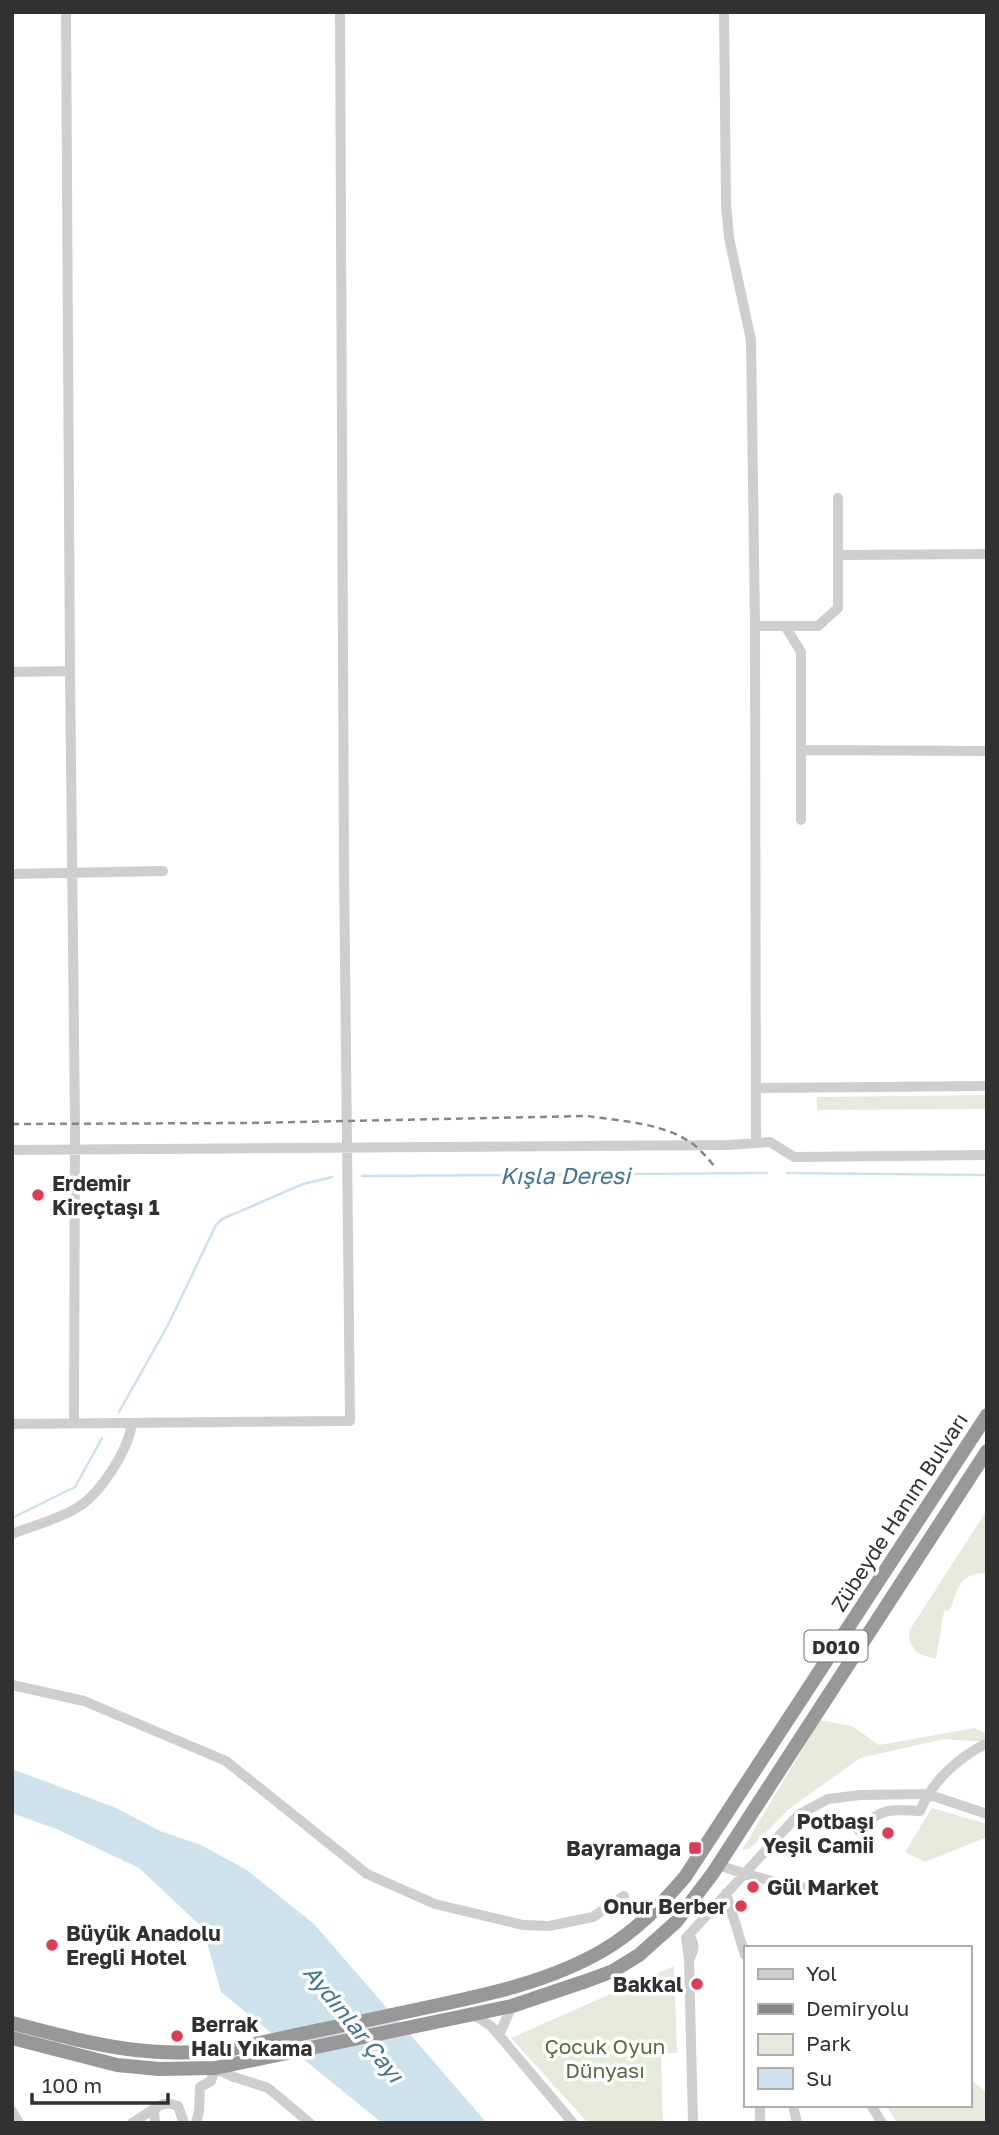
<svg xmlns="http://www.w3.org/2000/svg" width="999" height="2135" viewBox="0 0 999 2135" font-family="'Golos Text',sans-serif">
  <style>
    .green { fill: #e5eadd }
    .water { fill: #cde2ec }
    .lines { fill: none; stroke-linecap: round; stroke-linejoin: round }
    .stream { stroke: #cde2ec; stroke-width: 2.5 }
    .minor { stroke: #cecece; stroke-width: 10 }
    .highway { stroke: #989898; stroke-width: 14 }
    .rail { stroke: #868686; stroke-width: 2.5; stroke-dasharray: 7 5; stroke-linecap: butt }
    .poi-dot { fill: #df3c53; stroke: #fff; stroke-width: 2.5 }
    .labels { text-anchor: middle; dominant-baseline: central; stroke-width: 7; stroke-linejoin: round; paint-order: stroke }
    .shield { fill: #fff; stroke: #6f6f6f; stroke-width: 2 }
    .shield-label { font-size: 19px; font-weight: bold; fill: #313131 }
    .poi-label { font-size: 21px; font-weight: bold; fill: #313131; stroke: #fff; text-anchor: start }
    .street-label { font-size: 21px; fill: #313131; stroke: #fff }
    .park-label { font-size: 21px; fill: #576c3f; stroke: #fff }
    .water-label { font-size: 23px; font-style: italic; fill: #417791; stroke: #fff }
  </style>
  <rect width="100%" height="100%" fill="#fff"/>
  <path class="green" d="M987 1095V1109L817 1110V1097Z
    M987 1510V1573C959 1573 959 1587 950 1610L944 1611 936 1659 917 1653 910 1642 909 1631Z
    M820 1720 852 1726 879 1745 975 1728 987 1734V1742L944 1739 860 1758 789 1809 749 1849 742 1850Z
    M932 1808 987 1824V1837L925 1862 905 1852Z
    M674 1966 677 2053H661L663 2123H588L511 2038Z
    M969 2078 987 2093V2123H897L886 2105H969Z"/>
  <path class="water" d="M12 1769 114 1807 160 1831 201 1845 247 1870 314 1924 487 2123H382L221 1992 203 1928 139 1868 59 1830 12 1813Z"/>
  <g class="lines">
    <path class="stream" d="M787 1173 987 1175
      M362 1176 767 1173
      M119 1412 168 1325 216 1225 222 1219 303 1184 332 1177
      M12 1518 75 1487 102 1438"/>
    <path class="minor" d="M66 12 70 671
      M724 12 726 204 729 238 751 340 755 626 756 1143
      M838 555 987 554
      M755 626H785L801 652V820
      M785 626H818L838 608V498
      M12 672 70 671 75 1125 74 1423
      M803 750 987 751
      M12 874 163 871
      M756 1088 987 1086
      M12 1150 728 1145 770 1142 794 1157 987 1155
      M12 1424 350 1421 344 868 340 12
      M12 1534C32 1526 56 1520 75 1509 100 1495 128 1451 132 1423
      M12 1685 84 1701 226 1761 367 1874 435 1904 523 1925 549 1926 593 1917 624 1896
      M858 1830C881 1808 890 1809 920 1811 932 1781 958 1758 987 1743
      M718 1865C761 1880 807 1890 852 1893
      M726 1893 745 1955
      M689 1935C696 1945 694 1950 689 1960
      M471 2015 479 2018 492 2027 573 2123
      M499 2035 512 2006
      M793 2105 797 2123
      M871 2105 882 2123
      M12 2111 19 2123
      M132 2123 154 2109
      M155 2123 154 2109C163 2103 167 2102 178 2106L184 2123
      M196 2123 199 2111 200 2087 211 2081 215 2068 231 2076 268 2088 310 2123
      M693 2123 689 1960 686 1938 798 1815 828 1799 860 1795 927 1794 987 1814
      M760 2123V2105"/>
    <path class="highway" d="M12 2023C92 2044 149 2060 233 2049 294 2035 355 2023 415 2010 479 1996 545 1984 602 1951 635 1932 661 1905 685 1877L987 1415
      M12 2038 117 2065 159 2069 215 2068 512 2006 589 1980 613 1971 639 1955 676 1922 713 1873 987 1451"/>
    <path class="rail" d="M12 1124 247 1123 587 1116C621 1121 664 1123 693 1144 702 1151 709 1160 716 1168"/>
  </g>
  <g class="poi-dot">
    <circle cx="38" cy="1195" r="7"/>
    <circle cx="888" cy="1833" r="7"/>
    <rect x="688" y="1841" width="14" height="14" rx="3.5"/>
    <circle cx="753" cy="1887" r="7"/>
    <circle cx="741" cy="1906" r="7"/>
    <circle cx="52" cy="1945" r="7"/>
    <circle cx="697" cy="1984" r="7"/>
    <circle cx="177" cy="2036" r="7"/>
  </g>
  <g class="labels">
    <rect class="shield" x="804.5" y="1630.5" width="63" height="31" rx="5"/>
    <g class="shield-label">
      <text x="836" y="1646">D010</text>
    </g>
    <g class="poi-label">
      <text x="52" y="1183">Erdemir<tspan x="52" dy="24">Kireçtaşı 1</tspan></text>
      <text x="874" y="1821" text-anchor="end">Potbaşı<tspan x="874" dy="24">Yeşil Camii</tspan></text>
      <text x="681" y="1848" text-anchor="end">Bayramağa</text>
      <text x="767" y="1887">Gül Market</text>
      <text x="727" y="1906" text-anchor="end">Onur Berber</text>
      <text x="66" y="1933">Büyük Anadolu<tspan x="66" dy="24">Ereğli Hotel</tspan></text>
      <text x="683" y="1984" text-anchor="end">Bakkal</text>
      <text x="191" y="2024">Berrak<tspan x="191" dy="24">Halı Yıkama</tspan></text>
    </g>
    <g class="street-label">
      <text transform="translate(899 1512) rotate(-57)">Zübeyde Hanım Bulvarı</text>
    </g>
    <g class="park-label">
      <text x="605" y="2046">Çocuk Oyun<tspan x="605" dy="24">Dünyası</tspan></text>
    </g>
    <g class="water-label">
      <text x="565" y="1175">Kışla Deresi</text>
      <text transform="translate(354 2023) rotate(51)">Aydınlar Çayı</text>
    </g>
  </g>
  <rect width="999" height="2135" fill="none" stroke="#313131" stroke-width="28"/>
  <rect x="744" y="1946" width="228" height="161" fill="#ffffff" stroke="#adadad" stroke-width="2"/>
  <rect x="758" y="1969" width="35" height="10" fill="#cecece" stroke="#adadad" stroke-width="2"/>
  <text x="806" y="1981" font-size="21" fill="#313131">Yol</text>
  <rect x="758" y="2004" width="35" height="10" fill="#868686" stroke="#adadad" stroke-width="2"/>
  <text x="806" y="2016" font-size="21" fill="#313131">Demiryolu</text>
  <rect x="758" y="2034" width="35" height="21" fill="#e5eadd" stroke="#adadad" stroke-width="2"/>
  <text x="806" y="2051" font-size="21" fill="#313131">Park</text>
  <rect x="758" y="2068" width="35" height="21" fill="#cde2ec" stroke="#adadad" stroke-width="2"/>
  <text x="806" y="2086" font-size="21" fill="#313131">Su</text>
  <path d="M32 2093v10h136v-10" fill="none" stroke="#313131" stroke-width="3.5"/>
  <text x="42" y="2093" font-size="21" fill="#313131" stroke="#ffffff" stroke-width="5" paint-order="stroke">100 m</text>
</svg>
